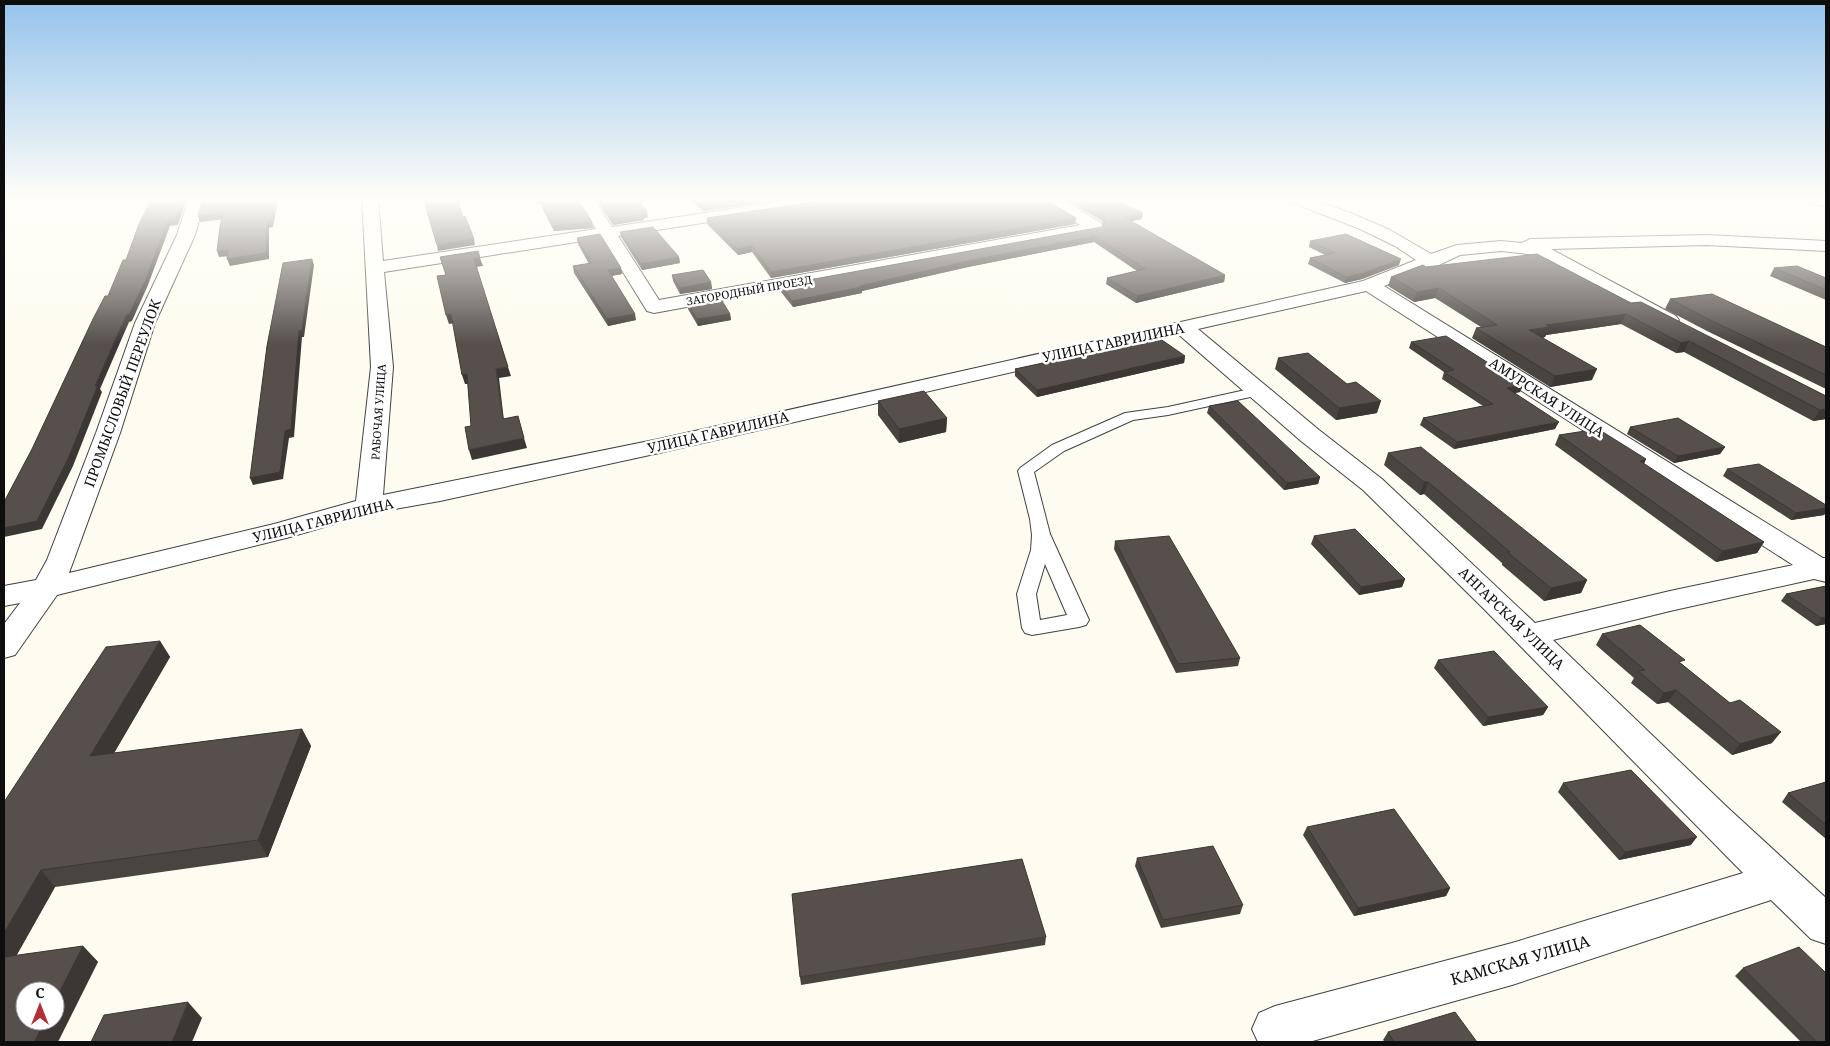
<svg xmlns="http://www.w3.org/2000/svg" width="1830" height="1046" viewBox="0 0 1830 1046" font-family="'Noto Serif',serif">
  <style>
    .lines { fill: none; stroke-linecap: round; stroke-linejoin: round }
    .lane-casing { stroke: #414141; stroke-width: 2 }
    .street-casing { stroke: #414141; stroke-width: 2 }
    .lane { fill: #fff; fill-rule: evenodd }
    .street { fill: #fff; fill-rule: evenodd }
    .wall { fill: #4a4440 }
    .shaded-wall { fill: #3c3734 }
    .building { fill: #564f4b; stroke: #3c3734 }
    .labels { text-anchor: middle; dominant-baseline: central; stroke-width: 5; stroke-linejoin: round; paint-order: stroke }
    .far-street-label { font-size: 11px; fill: #0e0e0e; stroke: #fff }
    .street-label { font-size: 14px; fill: #0e0e0e; stroke: #fff }
    .near-street-label { font-size: 16px; fill: #0e0e0e; stroke: #fff }
  </style>
  <rect width="100%" height="100%" fill="#fefcf0"/>
  <g class="lines">
    <defs>
      <path id="lane" d="M1259 387 1264 388 1266 391 1264 394 1168 415 1133 420 1064 451 1034 472 1050 534 1089 620 1086 625 1079 627 1032 635 1025 633 1022 628 1017 594 1031 550 1032 535 1030 519 1018 471 1020 468 1052 445 1125 413 1168 407ZM1045 564 1067 615 1040 620 1036 594Z"/>
      <path id="street" d="M189 198H205L195 235 155 323 120 433 69 573 274 524 356 501 371 367 362 198H378L383 261 596 229 577 198H593L612 227 804 198H841L839 201 833 203 618 236 659 300 1080 225 1043 201 1041 198H1060L1101 223 1103 227 1101 231 1095 232 654 313 647 311 602 238 384 272 393 367 383 495 659 439 1363 281 1416 260 1395 246 1360 229 1288 201 1286 198H1308L1353 214 1390 230 1431 254 1457 245 1501 241 1522 243 1530 239 1707 235 1826 241V251L1707 245 1551 249 1676 316 1679 320 1676 324 1669 326 1662 324 1536 255 1501 251 1460 255 1437 266 1384 286 1823 558H1826V582L1814 579 1670 611 1553 640 1727 807 1826 898V944L1811 939 1771 900 1512 985 1309 1042H1258L1252 1029 1259 1013 1275 1006 1512 943 1743 873 1483 608 1363 490 1301 441 1178 334 659 453 440 501 372 513 290 537 57 595 15 655 4 658V624L20 603 4 606V586L36 580 47 560 96 433 135 323 177 235ZM1366 291 1793 565 1670 591 1535 623 1382 479 1319 430 1198 329Z
        M1805 198H1826V207L1807 201Z"/>
    </defs>
    <use href="#lane" class="lane-casing"/>
    <use href="#street" class="street-casing"/>
    <use href="#lane" class="lane"/>
    <use href="#street" class="street"/>
  </g>
  <path class="wall" d="M534 198H577L592 222 593 228 554 231 540 204H536Z
    M595 198H637L648 217 644 218V220L613 225Z
    M689 198H794L703 211Z
    M1063 198H1112L1142 219 1131 221 1225 275 1224 282 1136 303 1106 284 1107 278 1137 271 1094 242 968 267 862 291V293L793 307 781 292V285L1102 227 1103 224 1102 221Z
    M833 199 1076 218 1075 224 771 278 752 252 738 255 707 224V218Z
    M620 232 679 257 680 263 642 270 621 237Z
    M577 238 621 268 622 274 612 276 636 320 608 326 574 273 573 266 589 264 578 244Z
    M1310 241 1399 265 1362 279 1345 283 1308 264 1310 258 1325 255 1309 247Z
    M1426 267 1631 303 1826 396V419L1813 421 1684 352 1676 353 1621 324 1546 335 1545 337 1543 338 1592 380 1550 387 1472 338 1476 328 1481 327 1435 298 1414 302 1388 286 1391 277Z
    M1774 268 1826 278V300L1770 276Z
    M672 275 711 282 712 289 680 294 673 281Z
    M1670 299 1826 347V389L1707 331 1665 309Z
    M687 302 730 314 731 320 698 326 688 309Z
    M1411 342 1523 385 1520 392 1515 393 1555 429 1454 449 1420 425 1423 418 1483 406 1442 379 1444 372 1409 348Z
    M1185 356 1184 363 1037 397 1015 376V369Z
    M1278 358 1377 413 1336 420 1275 369Z
    M878 401 947 418 946 432 899 443 878 415Z
    M1209 406 1320 477 1318 484 1284 490 1207 413Z
    M1630 427 1725 447 1720 454 1674 463 1627 434Z
    M1559 435 1646 459 1644 464 1764 542 1757 553 1716 562 1555 445Z
    M1388 453 1587 580 1581 593 1544 601 1502 565V563L1424 494 1420 495 1384 465Z
    M1727 469 1826 508V512L1824 515 1791 520 1723 476Z
    M1314 536 1405 579 1402 587 1359 595 1311 544Z
    M1115 541 1240 658 1238 666 1176 673 1114 549Z
    M1826 586V624L1816 626 1781 601 1786 594Z
    M1602 634 1682 664 1772 743 1732 755 1668 702 1657 704 1631 683 1634 678 1596 645Z
    M160 641 170 657 114 753 302 729 311 746 268 857 55 887 16 956 83 946 98 962 4 1042V802Z
    M1438 660 1548 707 1543 715 1483 726 1434 668Z
    M1826 782V839L1782 802 1788 793Z
    M1563 783 1691 845 1619 860 1558 792Z
    M1307 827 1450 888 1446 896 1354 916 1303 835Z
    M1137 858 1243 905 1240 914 1161 928 1135 866Z
    M1046 937 1045 945 801 985 800 977Z
    M1743 968 1826 1042H1801L1735 976Z
    M1388 1032 1477 1042H1385L1383 1040Z"/>
  <path class="shaded-wall" d="M183 198H187L178 225 170 226 148 285 132 321 129 322 100 389 102 392 73 466 42 529 4 537V528L95 386 168 220Z
    M275 198H299L278 201 273 227 269 228V259L230 266 227 259 267 222Z
    M535 198H538L540 204H536Z
    M756 198H794L703 211 702 206Z
    M647 212 648 217 644 218V220L613 225 612 219Z
    M223 213 226 219 200 222 198 216Z
    M1143 213 1142 219 1124 223V217Z
    M1076 218 1075 224 771 278V272Z
    M592 222 593 228 554 231 553 226Z
    M1095 236 1094 242 968 267 862 291V293L793 307 792 301 968 261Z
    M474 239 475 245 438 251 437 245Z
    M752 246V252L738 255 737 249Z
    M228 250 231 256 219 257 217 251Z
    M679 257 680 263 642 270 641 264Z
    M480 258 483 266 476 267 474 259Z
    M312 259 314 265 304 337H302L294 437 289 438 283 479 253 485 250 478 285 431 299 331Z
    M1401 259 1399 265 1362 279 1345 283 1346 277Z
    M621 268 622 274 609 276 608 270Z
    M1225 275 1224 282 1136 303 1137 296Z
    M711 282 712 289 680 294V288Z
    M1439 288 1435 298 1414 302 1417 292Z
    M451 314 454 323 449 324 446 315Z
    M635 314 636 320 608 326 607 319Z
    M730 314 731 320 698 326 697 319Z
    M1626 314 1621 324 1546 335 1545 337 1525 340 1529 330 1546 325Z
    M1689 341 1684 352 1676 353 1681 343Z
    M1185 356 1184 363 1037 397V390Z
    M508 367 511 376 499 378 505 429 503 419 496 369Z
    M1597 369 1592 380 1550 387 1555 376Z
    M467 374 470 384H465L462 375Z
    M1523 385 1520 392 1504 395 1507 388Z
    M1381 401 1377 413 1336 420 1339 408Z
    M1826 409V419L1813 421 1820 410Z
    M947 418 946 432 899 443V429Z
    M1559 422 1555 429 1454 449 1457 442Z
    M524 438 527 448 472 460 469 450Z
    M1725 447 1720 454 1674 463 1678 456Z
    M1646 459 1641 470 1640 461Z
    M1320 477 1318 484 1284 490 1287 483Z
    M1424 482H1428L1424 494 1420 495Z
    M1826 508V512L1824 515 1791 520 1796 513Z
    M1764 542 1757 553 1716 562 1722 551Z
    M1405 579 1402 587 1359 595 1361 587Z
    M1587 580 1581 593 1544 601 1551 588Z
    M1826 617V624L1816 626 1821 618Z
    M160 641 170 657 103 772 90 756Z
    M1676 690 1668 702 1657 704 1664 693Z
    M1548 707 1543 715 1483 726 1488 717Z
    M302 729 311 746 268 857 258 840Z
    M1781 732 1772 743 1732 755 1740 744Z
    M1697 837 1691 845 1619 860 1625 852Z
    M41 870 55 887 5 976 4 975V933Z
    M1450 888 1446 896 1354 916 1358 908Z
    M83 946 98 962 58 1042H34L45 1021H55V1001Z
    M188 1002 202 1018 192 1042H172Z"/>
  <path class="building" d="M152 198H183L176 219 168 220 146 279 129 315H126L95 386 98 385 68 459 37 521 4 528V502L32 449 93 319 105 296H108L123 260H126L139 224Z
    M203 198H275L271 222H267L266 253 227 259 228 250 217 251 220 226 223 213 198 216Z
    M423 198H457L463 217 465 216 474 239 437 245Z
    M535 198H577L592 222 553 226 538 198Z
    M598 198H637L647 212 642 213 643 215 612 219Z
    M694 198H756L702 206Z
    M837 198H1043L1076 218 771 272 752 246 737 249 707 218 833 199Z
    M1073 198H1112L1143 213 1124 217 1225 275 1137 296 1107 278 1145 269 1095 236 968 261 860 286 861 287 792 301 781 285 1102 227 1105 220 1103 216Z
    M653 227 679 257 641 264 620 232Z
    M600 234 621 268 608 270 635 314 607 319 573 266 591 263 577 238Z
    M1346 234 1401 259 1364 273 1346 277 1310 258 1335 253 1310 241Z
    M478 251 480 258 474 259 508 367 496 369 503 419 518 416 524 438 469 450 465 427 471 426 467 374 462 375 451 314 446 315 437 276 446 275 440 257Z
    M1537 254 1631 303 1641 302 1826 396V409L1820 410 1689 341 1681 343 1626 314 1546 325 1549 327 1529 330 1597 369 1555 376 1476 328 1497 325 1439 288 1417 292 1391 277 1423 265 1426 267Z
    M312 259 302 330 299 331 291 429 285 431 280 472 250 478 267 346 283 263Z
    M1797 266 1826 278V290L1774 268Z
    M703 270 711 282 680 288 672 275Z
    M1712 294 1826 347V375L1712 321 1670 299Z
    M719 296 730 314 697 319 687 302Z
    M1446 336 1523 385 1507 388 1559 422 1457 442 1423 418 1493 404 1444 372 1454 370 1411 342Z
    M1159 338 1185 356 1037 390 1015 369Z
    M1308 353 1347 384 1356 382 1381 401 1339 408 1278 358Z
    M924 391 947 418 899 429 878 401Z
    M1238 401 1320 477 1287 483 1209 406Z
    M1678 418 1725 447 1678 456 1630 427Z
    M1598 429 1646 459 1640 461 1764 542 1722 551 1559 435Z
    M1421 447 1587 580 1551 588 1507 552H1510L1428 482H1424L1388 453Z
    M1759 464 1826 505V508L1796 513 1727 469Z
    M1355 529 1405 579 1361 587 1314 536Z
    M1169 536 1240 658 1178 664 1115 541Z
    M1826 586V617L1821 618 1786 594Z
    M1640 625 1685 660 1679 662 1730 703 1740 700 1781 732 1740 744 1676 690 1664 693 1638 671 1645 670 1602 634Z
    M160 641 90 756 302 729 258 840 41 870 4 933V802L106 647Z
    M1494 651 1548 707 1488 717 1438 660Z
    M1631 770 1697 837 1625 852 1563 783Z
    M1826 782V825L1788 793Z
    M1394 809 1450 888 1358 908 1307 827Z
    M1213 846 1243 905 1163 920 1137 858Z
    M1022 859 1046 937 800 977 792 894Z
    M83 946 55 1001V991H25V1021H45L34 1042H4V957Z
    M1799 947 1826 973V1042H1817L1743 968Z
    M188 1002 172 1042H91L104 1015Z
    M1455 1012 1477 1042H1394L1388 1032Z"/>
  <linearGradient id="sky" x2="0" y2="1"><stop stop-color="#95c3ec"/><stop offset="0.58" stop-color="#fffef8"/><stop offset="1" stop-color="#fffef8" stop-opacity="0"/></linearGradient>
  <rect width="1830" height="344" fill="url(#sky)"/>
  <g class="labels">
    <g class="far-street-label">
      <text transform="translate(749 290) rotate(-10)">ЗАГОРОДНЫЙ ПРОЕЗД</text>
      <text transform="translate(378 412) rotate(-86)">РАБОЧАЯ УЛИЦА</text>
    </g>
    <g class="street-label">
      <text transform="translate(1113 342) rotate(-12)">УЛИЦА ГАВРИЛИНА</text>
      <text transform="translate(122 393) rotate(-70)">ПРОМЫСЛОВЫЙ ПЕРЕУЛОК</text>
      <text transform="translate(1547 397) rotate(33)">АМУРСКАЯ УЛИЦА</text>
      <text transform="translate(718 432) rotate(-13)">УЛИЦА ГАВРИЛИНА</text>
      <text transform="translate(323 520) rotate(-14)">УЛИЦА ГАВРИЛИНА</text>
      <text transform="translate(1512 618) rotate(44)">АНГАРСКАЯ УЛИЦА</text>
    </g>
    <g class="near-street-label">
      <text transform="translate(1520 960) rotate(-16)">КАМСКАЯ УЛИЦА</text>
    </g>
  </g>
  <rect width="1830" height="1046" fill="none" stroke="#0e0e0e" stroke-width="10"/>
  <g transform="translate(40 1006)"><circle r="24" fill="#ffffff" stroke="#9f9f9f"/>
  <path d="M0-4L9 19L0 12L-9 19Z" fill="#b33032"/>
  <text y="-8" font-size="14" font-weight="bold" text-anchor="middle" fill="#0e0e0e">С</text>
  </g>
</svg>
